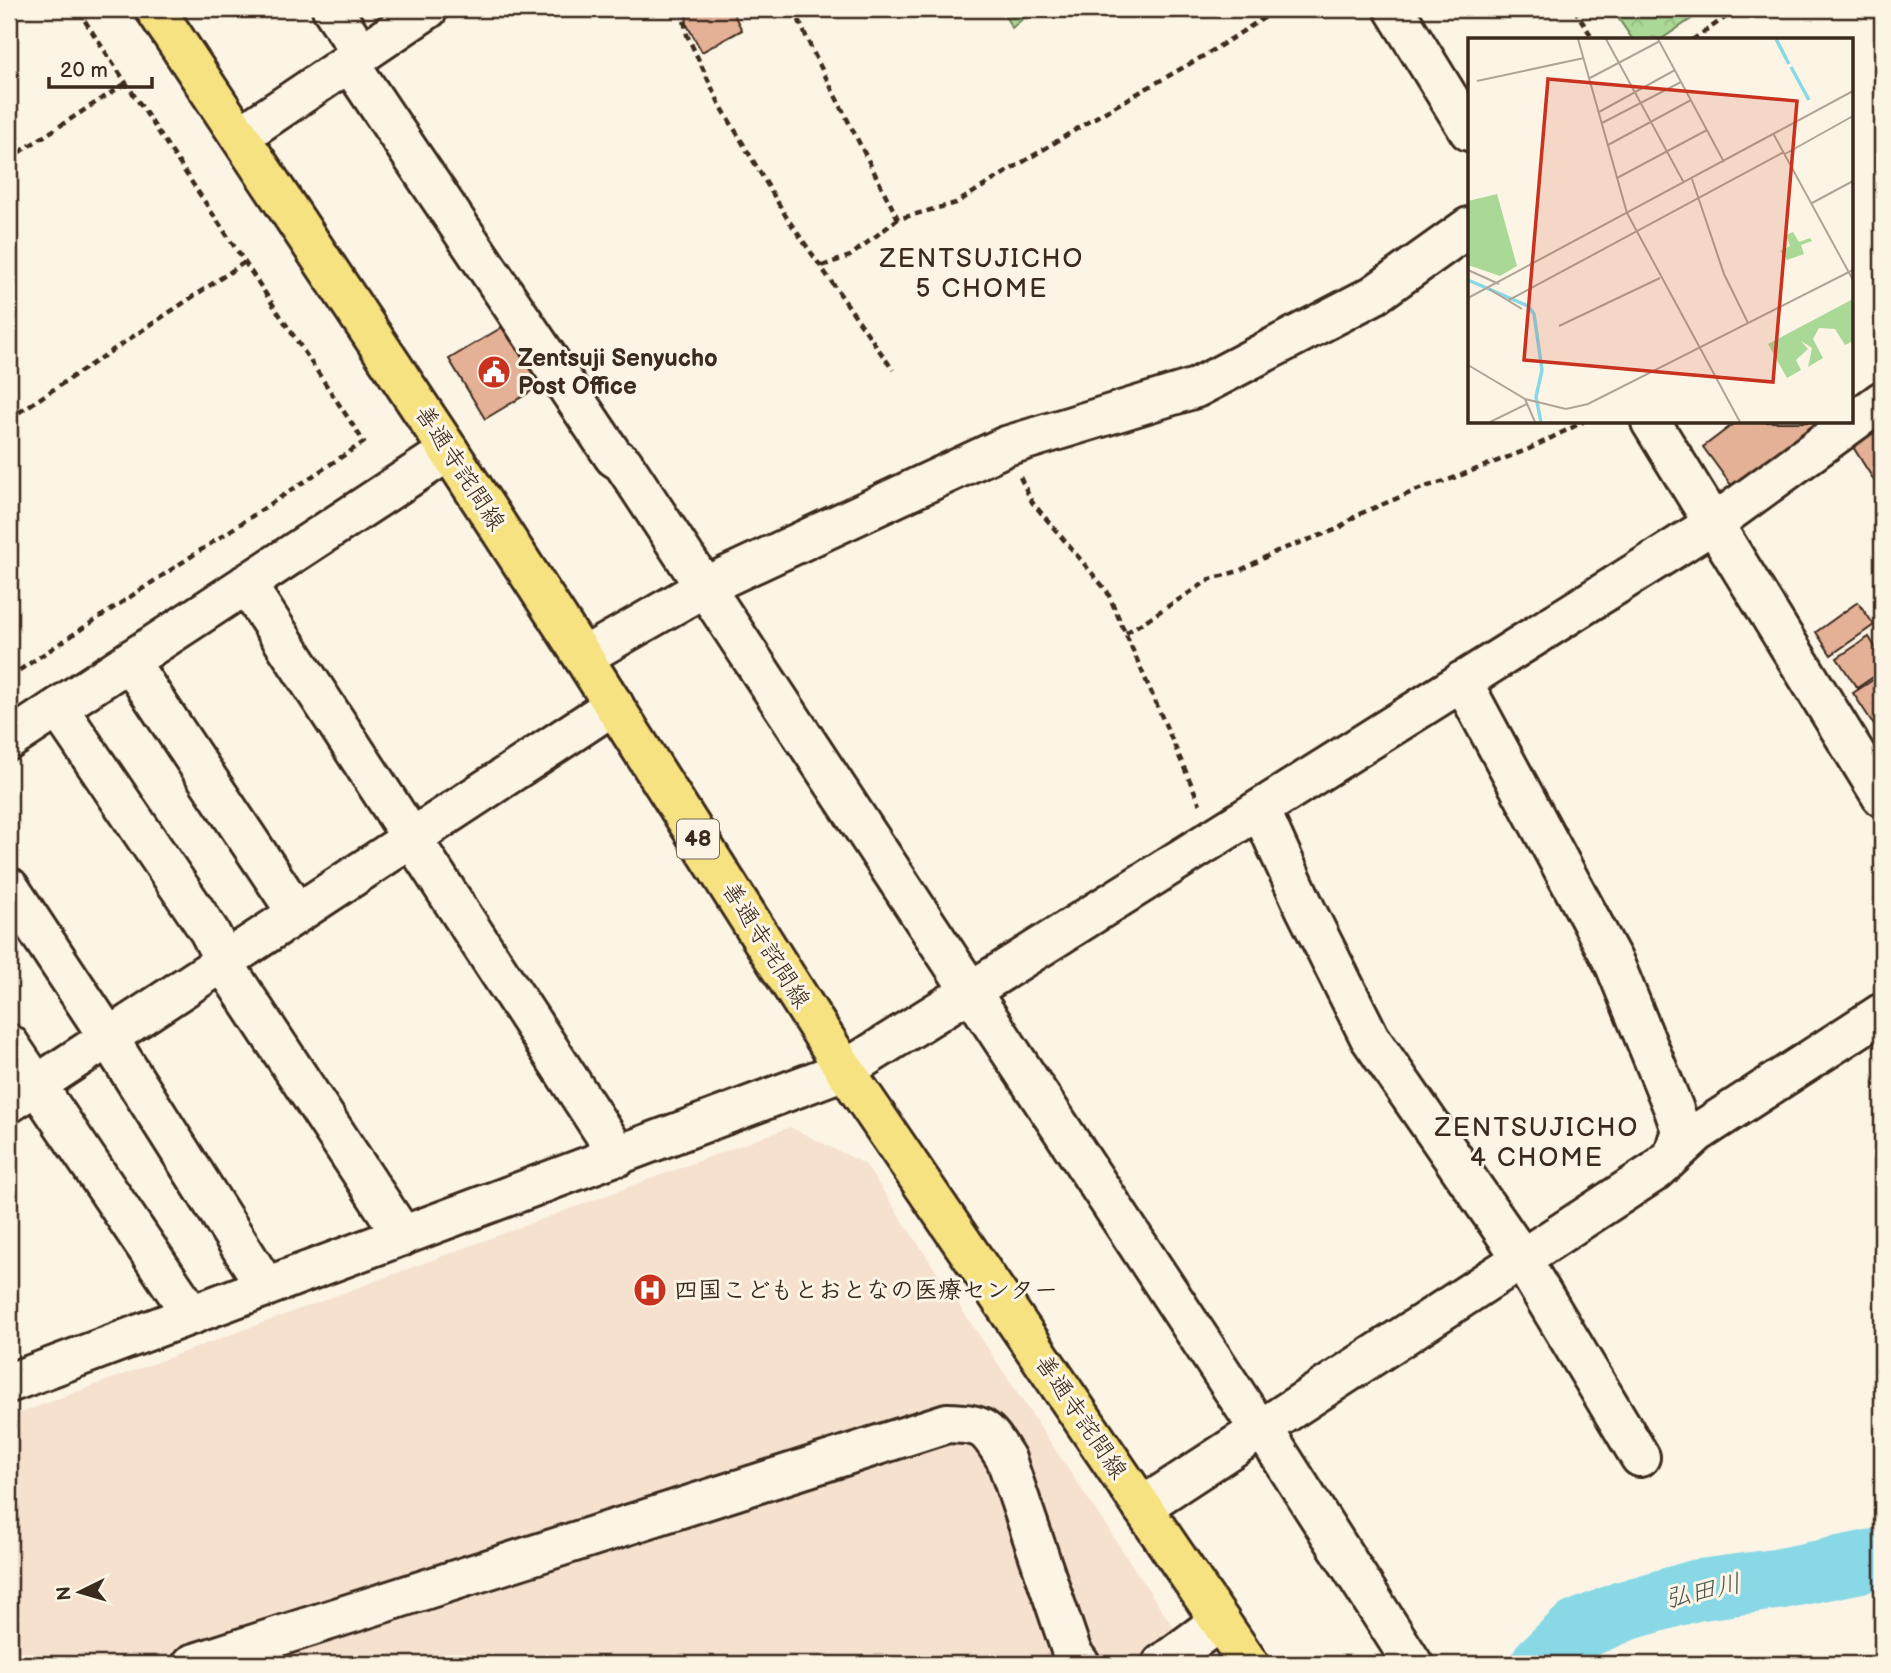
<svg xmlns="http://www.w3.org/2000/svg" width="1891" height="1673" viewBox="0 0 1891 1673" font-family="'Balsamiq Sans','Klee One',sans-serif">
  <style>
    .built { fill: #f5e1ce }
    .forest { fill: url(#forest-crowns); stroke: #72815a; stroke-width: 2 }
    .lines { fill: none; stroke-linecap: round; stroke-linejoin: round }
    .river { stroke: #89d8e6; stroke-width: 61 }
    .building { fill: #e4b197; stroke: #3b2a1e; stroke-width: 2 }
    .minor-casing { stroke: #3b2a1e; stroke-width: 44 }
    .major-casing { stroke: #3b2a1e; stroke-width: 44 }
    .path { stroke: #3b2a1e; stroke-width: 4.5; stroke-dasharray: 7 5; stroke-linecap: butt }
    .minor { stroke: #fcf5e5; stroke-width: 38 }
    .major { stroke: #f6e281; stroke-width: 38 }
    .labels { text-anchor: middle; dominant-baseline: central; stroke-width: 6; stroke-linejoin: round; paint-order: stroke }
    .shield { fill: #fcf5e5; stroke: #75675a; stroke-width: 2 }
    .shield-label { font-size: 23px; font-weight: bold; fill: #3b2a1e }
    .poi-label { font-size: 24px; font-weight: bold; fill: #3b2a1e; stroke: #fcf5e5; text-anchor: start }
    .street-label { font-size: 24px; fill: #3b2a1e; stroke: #fcf5e5 }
    .neighbourhood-label { font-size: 26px; letter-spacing: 2px; fill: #3b2a1e; stroke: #fcf5e5 }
    .water-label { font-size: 26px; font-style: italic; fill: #4e5650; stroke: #fcf5e5 }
    .inset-river { fill: none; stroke: #89d8e6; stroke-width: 3.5 }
    .inset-road { fill: none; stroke: #afa495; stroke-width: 2 }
    .view { fill: #c8321e; fill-opacity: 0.15; stroke: #c8321e; stroke-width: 3.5 }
    .inset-edge { fill: none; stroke: #3b2a1e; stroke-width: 3.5 }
  </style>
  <defs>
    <pattern id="forest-crowns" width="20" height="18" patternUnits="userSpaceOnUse" patternTransform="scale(1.75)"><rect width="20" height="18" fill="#aad897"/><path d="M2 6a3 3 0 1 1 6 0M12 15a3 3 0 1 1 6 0" fill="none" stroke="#93ba82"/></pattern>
  </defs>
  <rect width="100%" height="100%" fill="#fcf5e5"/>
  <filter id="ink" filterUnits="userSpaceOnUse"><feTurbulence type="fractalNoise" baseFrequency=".0143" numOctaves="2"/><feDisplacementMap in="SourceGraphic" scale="14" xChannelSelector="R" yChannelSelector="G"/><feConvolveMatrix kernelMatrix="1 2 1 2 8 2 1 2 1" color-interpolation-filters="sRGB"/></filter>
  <g filter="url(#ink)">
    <path class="built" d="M790 1127 865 1164 1198 1664H9V1417Z"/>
    <path class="forest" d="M1001 9H1034L1012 28Z
      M1612 9H1706L1660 40H1633Z"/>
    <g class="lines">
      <path class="river" d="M1541 1664 1576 1631 1624 1611 1697 1590 1779 1579 1882 1558"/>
    </g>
    <path class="building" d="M686 9H731L742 30 702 52 687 25Z
      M504 326 540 386 485 419 449 359Z
      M1882 417V493L1848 439Z
      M1736 422H1818L1820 425 1734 489 1703 447Z
      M1858 602 1874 625 1831 655 1816 632Z
      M1869 637 1882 658V671L1857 688 1837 658Z
      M1882 674V737L1853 693Z"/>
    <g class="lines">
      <defs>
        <path id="minor" d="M332 9 362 54
          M1394 9 1469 131
          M349 62 614 457 623 463 1255 1423 1267 1435 1413 1664
          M240 136 428 9
          M1651 422 1882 797
          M246 584 619 1156
          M583 657 712 583 1006 446 1196 388 1374 295 1469 227
          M129 661 297 913
          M1462 681 1615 965 1673 1107 1681 1130 1674 1153
          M58 708 209 931 232 976 403 1236
          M9 740 449 451
          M1260 809 1305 908 1370 1038 1513 1245 1640 1457
          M9 887 99 1023 266 1287
          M9 1044 192 1315
          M9 1103 614 705
          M9 1383 845 1070 1713 524 1882 401
          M1142 1507 1656 1171 1697 1133 1882 1013
          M192 1664 947 1423C985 1424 986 1427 1006 1459L1072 1653 1080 1664
          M1162 1664 1220 1621"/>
        <path id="major" d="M155 9 449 451 583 657 845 1070 1249 1664"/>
      </defs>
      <use href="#minor" class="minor-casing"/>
      <use href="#major" class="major-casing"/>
      <path class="path" d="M682 9 687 35 719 103 787 218 893 370
        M794 9 813 52 898 219
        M1574 9 1594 40
        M1692 40 1738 9
        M9 159 126 83
        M822 266 850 256 898 219 956 203 1098 116 1207 54 1278 9
        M9 419 245 262
        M1020 477 1032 502 1107 591 1200 804
        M1126 633 1211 579 1239 571 1277 551 1338 529 1357 515 1422 488 1448 480 1529 449 1583 422
        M9 677 364 442 77 9"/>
      <use href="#minor" class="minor"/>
      <use href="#major" class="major"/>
    </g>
  </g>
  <defs>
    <symbol id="civic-disc" viewBox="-11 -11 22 22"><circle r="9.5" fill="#c8321e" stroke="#fcf5e5"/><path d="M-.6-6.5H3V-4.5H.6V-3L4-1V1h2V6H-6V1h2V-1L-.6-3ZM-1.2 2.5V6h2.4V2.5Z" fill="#fff"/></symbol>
    <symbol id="hospital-disc" viewBox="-11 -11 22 22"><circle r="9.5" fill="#c8321e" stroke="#fcf5e5"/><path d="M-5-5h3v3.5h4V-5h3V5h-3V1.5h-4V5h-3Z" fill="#fff"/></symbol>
  </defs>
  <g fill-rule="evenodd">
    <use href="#civic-disc" x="475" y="353" width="38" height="38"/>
    <use href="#hospital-disc" x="631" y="1271" width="38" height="38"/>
  </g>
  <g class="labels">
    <rect class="shield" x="677" y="819.5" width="42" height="39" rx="5"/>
    <g class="shield-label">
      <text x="698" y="839">48</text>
    </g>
    <g class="poi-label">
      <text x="518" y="358">Zentsuji Senyucho<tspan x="518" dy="28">Post Office</tspan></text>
      <text x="674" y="1290">四国こどもとおとなの医療センター</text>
    </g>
    <g class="street-label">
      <text transform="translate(460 468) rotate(57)">善通寺詫間線</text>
      <text transform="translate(766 945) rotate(58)">善通寺詫間線</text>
      <text transform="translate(1081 1417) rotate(56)">善通寺詫間線</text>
    </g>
    <g class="neighbourhood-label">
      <text x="982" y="259">ZENTSUJICHO<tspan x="982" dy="30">5 CHOME</tspan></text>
      <text x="1537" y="1128">ZENTSUJICHO<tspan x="1537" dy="30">4 CHOME</tspan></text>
    </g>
    <g class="water-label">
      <text transform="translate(1703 1592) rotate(-13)">弘田川</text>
    </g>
  </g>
  <g transform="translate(1468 38)">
    <rect width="385" height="385" fill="#fcf5e5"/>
    <path d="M325 194 331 204 342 200 344 203 333 207 336 216 319 222 312 213 322 208 318 197ZM385 261V303L377 307 367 291 351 290 345 301 355 320 340 329 344 310 333 303 340 311 328 322 333 332 319 340 300 306Z" fill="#aad897"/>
    <path d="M29 156 49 228 32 238 0 227V163Z" fill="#aad897"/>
    <path class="inset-river" d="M308 1 321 26M323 29 341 62M0 242 60 268 66 276 74 332 68 359 73 384"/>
    <path class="inset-road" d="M110 1 159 175 272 384M138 1 216 145M190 1 256 124M122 40 192 3M9 43 116 20M131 74 207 32M134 85 213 44M306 97 385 242M140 107 223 62M317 116 385 78M149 140 239 92M224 141 256 236 280 285M344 165 385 143M0 232 31 246M21 251 54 271M0 260 385 53M41 262 316 114M91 288 192 240M0 327 57 361 67 384M57 361 98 371 120 366 385 232M22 384 59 366"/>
    <path class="view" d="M80 41 329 63 305 344 56 322Z"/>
    <rect width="385" height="385" class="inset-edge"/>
  </g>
  <rect width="1891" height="1673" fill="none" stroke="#fcf5e5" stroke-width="35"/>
  <rect x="18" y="18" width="1856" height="1638" fill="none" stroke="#3b2a1e" stroke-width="2.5" filter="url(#ink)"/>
  <g transform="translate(80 1592) rotate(265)" stroke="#fcf5e5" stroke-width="5" paint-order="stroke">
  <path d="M0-5L12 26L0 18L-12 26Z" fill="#3b2a1e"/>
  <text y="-10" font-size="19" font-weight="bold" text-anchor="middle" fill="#3b2a1e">N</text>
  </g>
  <path d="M49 77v10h103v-10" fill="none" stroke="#3b2a1e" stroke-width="3.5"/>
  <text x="60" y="77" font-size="21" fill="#3b2a1e" stroke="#fcf5e5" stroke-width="5" paint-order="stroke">20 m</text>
</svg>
